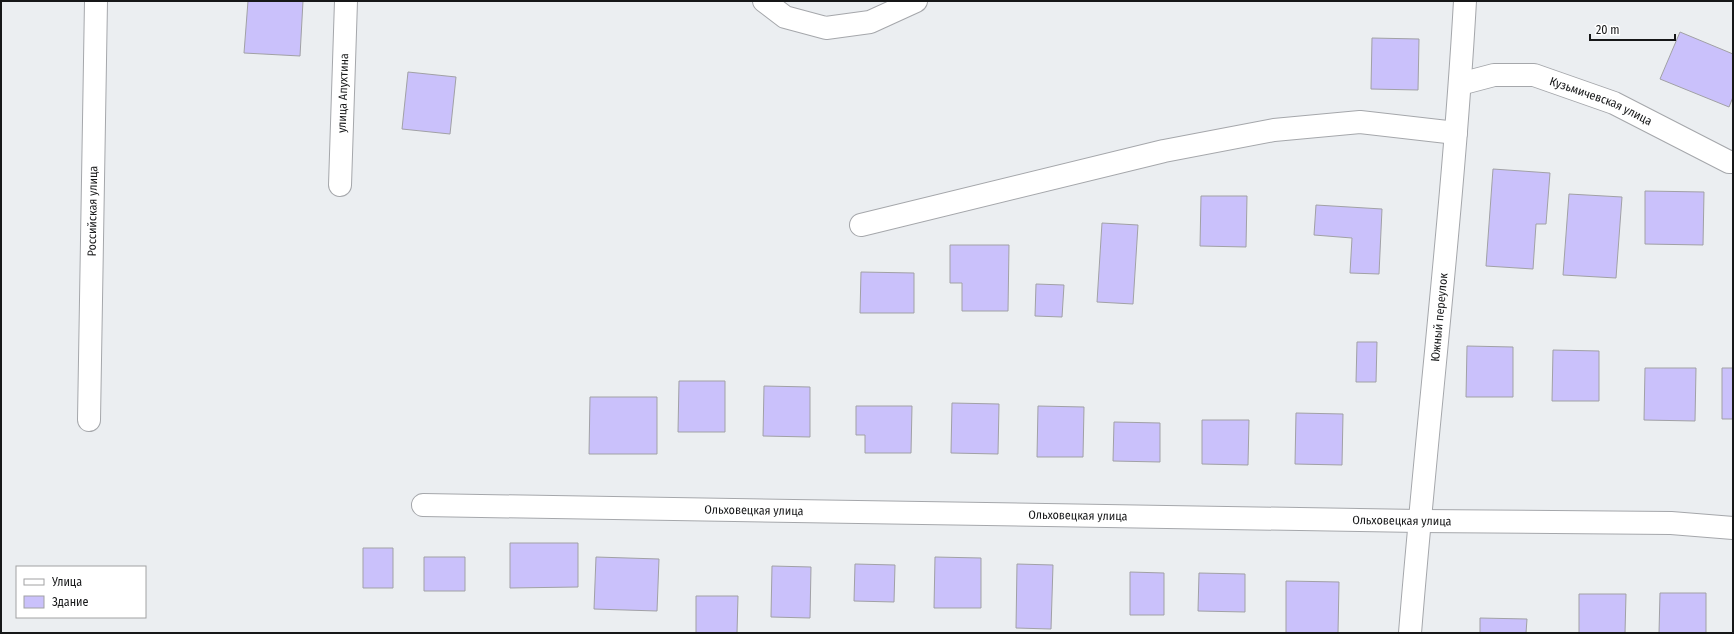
<svg xmlns="http://www.w3.org/2000/svg" width="1734" height="634" viewBox="0 0 1734 634" font-family="'Fira Sans Condensed',sans-serif">
  <style>
    .building { fill: #cac1fb; stroke: #a1a1a5 }
    .lines { fill: none; stroke-linecap: round; stroke-linejoin: round }
    .minor-casing { stroke: #a5a7ab; stroke-width: 24 }
    .minor { stroke: #fff; stroke-width: 22 }
    .labels { text-anchor: middle; dominant-baseline: central; stroke-width: 3.5; stroke-linejoin: round; paint-order: stroke }
    .street-label { font-size: 12px; fill: #161718; stroke: #fff }
  </style>
  <rect width="100%" height="100%" fill="#ebeef1"/>
  <path class="building" d="M248 1H303L300 56 244 53Z
    M1680 32 1733 54V97L1729 107 1660 79Z
    M1372 38 1419 39 1418 90 1371 89Z
    M408 72 456 77 450 134 402 129Z
    M1493 169 1550 173 1546 224H1536L1533 269 1486 266Z
    M1645 191 1704 192 1703 245 1645 244Z
    M1569 194 1622 197 1616 278 1563 275Z
    M1201 196H1247L1246 247 1200 246Z
    M1316 205 1382 209 1379 274 1350 273 1352 238 1314 235Z
    M1102 223 1138 225 1133 304 1097 302Z
    M950 245H1009L1008 311H962V283H950Z
    M861 272 914 273V313H860Z
    M1036 284 1064 285 1062 317 1035 316Z
    M1357 342H1377L1376 382H1356Z
    M1467 346 1513 347V397H1466Z
    M1553 350 1599 351V401H1552Z
    M1645 368H1696L1695 421 1644 420Z
    M1722 368H1733V419H1722Z
    M679 381H725V432H678Z
    M764 386 810 387V437L763 436Z
    M590 397H657V454H589Z
    M952 403 999 404 998 454 951 453Z
    M856 406H912L911 453H865V435H856Z
    M1038 406 1084 407 1083 457H1037Z
    M1296 413 1343 414 1342 465 1295 464Z
    M1202 420H1249L1248 465 1202 464Z
    M1114 422 1160 423V462L1113 461Z
    M510 543H578V587L510 588Z
    M363 548H393V588H363Z
    M424 557H465V591H424Z
    M596 557 659 559 657 611 594 609Z
    M935 557 981 558V608H934Z
    M855 564 895 565 894 602 854 601Z
    M1017 564 1053 565 1051 629 1016 628Z
    M772 566 811 567 810 618 771 617Z
    M1130 572 1164 573V615H1130Z
    M1199 573 1245 574V612L1198 611Z
    M1286 581 1339 582 1338 633H1286Z
    M1660 593H1706V633H1659Z
    M1579 594H1626L1625 633H1579Z
    M696 596H738L737 633H696Z
    M1480 618 1527 619 1526 633H1480Z"/>
  <g class="lines">
    <defs>
      <g id="minor">
        <path d="M764 1 785 17 826 28 870 22 916 1"/>
        <path id="s1" d="M1460 84 1494 75H1534L1614 103 1729 162H1733"/>
        <path id="s2" d="M340 185 346 1"/>
        <path d="M861 225 1164 151 1274 130 1360 122 1456 133"/>
        <path id="s3" d="M89 420 96 1"/>
        <path id="s4" d="M423 505 1419 521 1671 523 1733 528"/>
        <path id="s5" d="M1410 633C1427 422 1453 212 1465 1"/>
      </g>
    </defs>
    <use href="#minor" class="minor-casing"/>
    <use href="#minor" class="minor"/>
  </g>
  <g class="labels">
    <g class="street-label">
      <text stroke="none"><textPath href="#s2" startOffset="92">улица Апухтина</textPath></text>
      <text stroke="none"><textPath href="#s1" startOffset="147">Кузьмичевская улица</textPath></text>
      <text stroke="none"><textPath href="#s3" startOffset="209">Российская улица</textPath></text>
      <text stroke="none"><textPath href="#s5" startOffset="317">Южный переулок</textPath></text>
      <text stroke="none"><textPath href="#s4" startOffset="331">Ольховецкая улица</textPath></text>
      <text stroke="none"><textPath href="#s4" startOffset="655">Ольховецкая улица</textPath></text>
      <text stroke="none"><textPath href="#s4" startOffset="979">Ольховецкая улица</textPath></text>
    </g>
  </g>
  <rect width="1734" height="634" fill="none" stroke="#161718" stroke-width="4"/>
  <rect x="16" y="566" width="130" height="52" fill="#ffffff" stroke="#a2a2a3"/>
  <rect x="24" y="579" width="20" height="6" fill="#ffffff" stroke="#a2a2a3"/>
  <text x="52" y="586" font-size="12" fill="#161718">Улица</text>
  <rect x="24" y="596" width="20" height="12" fill="#cac1fb" stroke="#a2a2a3"/>
  <text x="52" y="606" font-size="12" fill="#161718">Здание</text>
  <path d="M1590 34v6h85v-6" fill="none" stroke="#161718" stroke-width="2"/>
  <text x="1596" y="34" font-size="12" fill="#161718" stroke="#ffffff" stroke-width="3" paint-order="stroke">20 m</text>
</svg>
